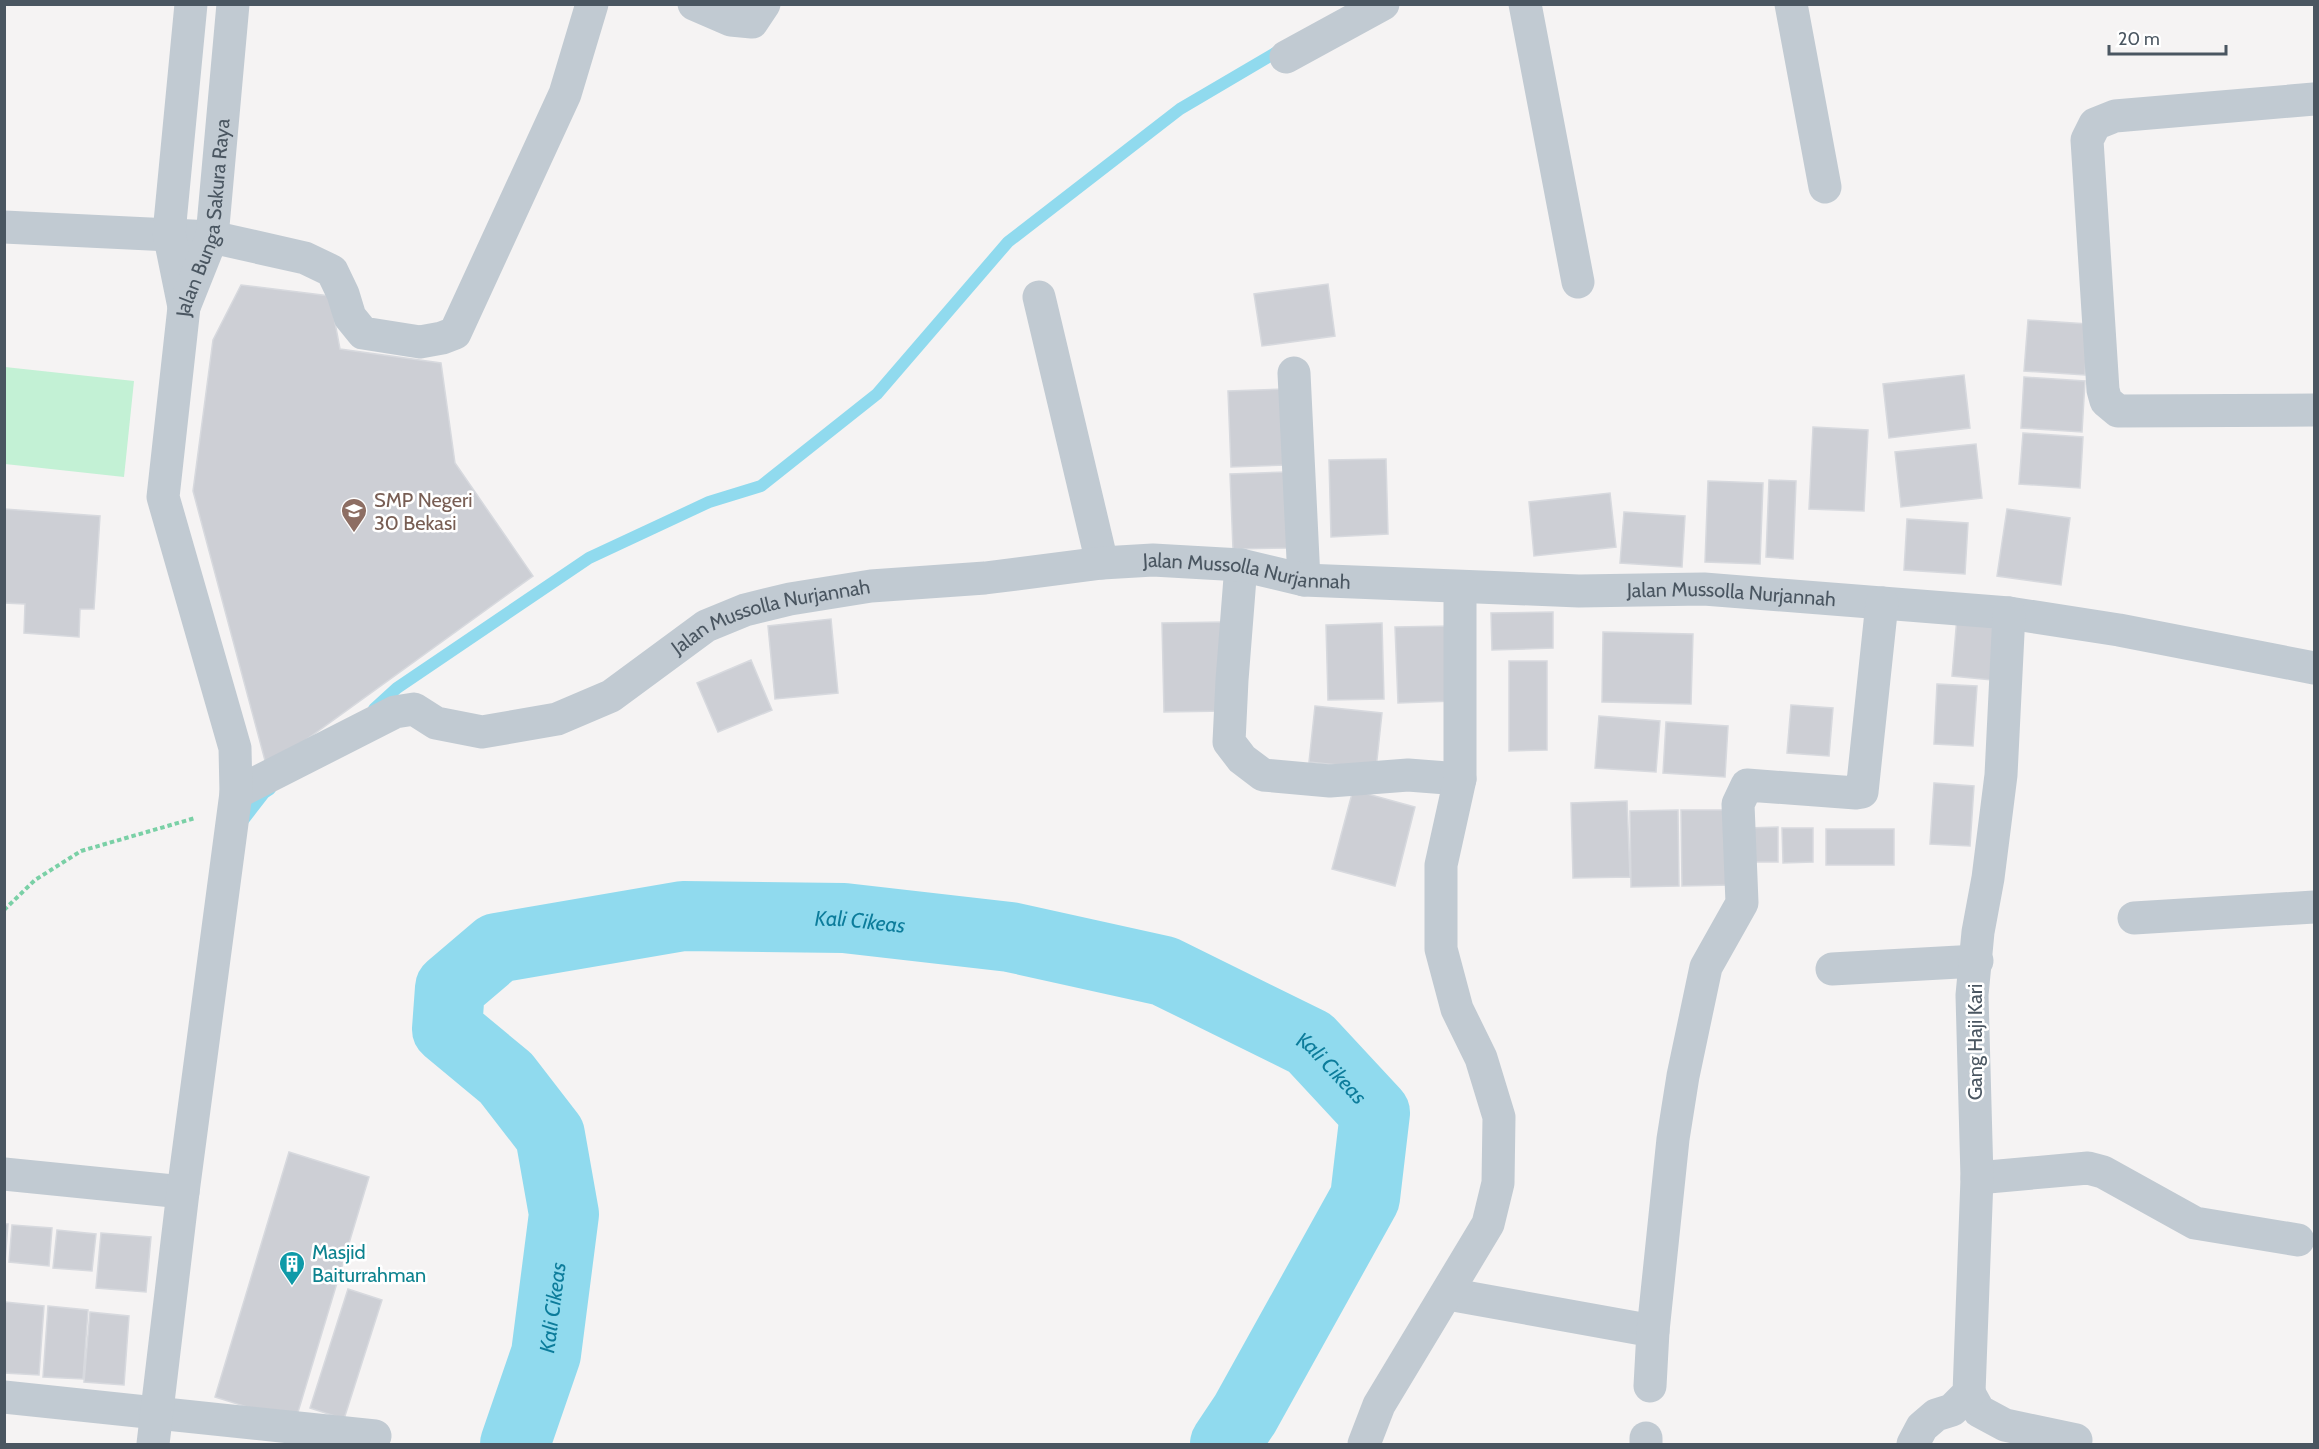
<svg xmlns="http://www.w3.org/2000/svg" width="2319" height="1449" viewBox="0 0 2319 1449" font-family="Cabin,sans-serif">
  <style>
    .green { fill: #c3f1d5 }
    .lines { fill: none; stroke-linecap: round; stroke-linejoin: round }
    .stream { stroke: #90daee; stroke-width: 12 }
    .river { stroke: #90daee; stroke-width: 70 }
    .building { fill: #cdcfd5; stroke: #d7d9de; stroke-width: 1.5 }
    .path { stroke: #7ad0a6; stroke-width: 4; stroke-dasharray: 4.5 3; stroke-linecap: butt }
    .street { stroke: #c1cad2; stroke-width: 33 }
    .labels { text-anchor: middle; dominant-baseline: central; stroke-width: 5; stroke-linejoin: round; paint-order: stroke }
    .street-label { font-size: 20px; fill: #4a5661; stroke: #fff }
    .education-label { font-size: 20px; fill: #785e54; stroke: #fff; text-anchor: start }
    .culture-label { font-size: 20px; fill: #0d838f; stroke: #fff; text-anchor: start }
    .water-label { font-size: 21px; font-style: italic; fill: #0c7c9b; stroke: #fff }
  </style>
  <rect width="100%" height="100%" fill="#f5f3f3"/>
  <path class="green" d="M5 367 134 381 124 477 5 464Z"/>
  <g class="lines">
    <path class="stream" d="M374 709 397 688 589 558 709 502 761 486 877 394 1008 242 1180 109 1282 49
      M240 824 264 793 270 789"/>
    <path class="river" id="s1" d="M515 1444 546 1354 564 1214 550 1135 506 1078 447 1029 450 988 497 948 683 916 844 918 1010 937 1164 971 1310 1043 1375 1113 1365 1198 1245 1414 1225 1444"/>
  </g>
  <path class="building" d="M1328 284 1335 336 1262 346 1254 294Z
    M241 285 330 296 340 349 441 363 455 463 533 576 267 768 193 491 213 340Z
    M2028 320 2088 324 2085 375 2024 371Z
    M1964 375 1970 428 1889 438 1883 384Z
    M2024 377 2085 381 2082 432 2021 428Z
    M1285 389 1287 465 1231 467 1228 391Z
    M1813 427 1868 430 1864 511 1809 509Z
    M2023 433 2083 437 2080 488 2019 484Z
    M1976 444 1982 498 1901 507 1895 452Z
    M1386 459 1388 534 1331 537 1329 460Z
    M1287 472 1289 548 1233 549 1230 474Z
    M1769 480 1796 481 1793 559 1766 557Z
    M1708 481 1763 483 1760 564 1705 562Z
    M1610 493 1616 547 1534 556 1529 502Z
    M4 509 100 516 94 609H80L79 637 24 633 25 604 4 603Z
    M2007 509 2070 518 2061 585 1997 576Z
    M1624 512 1685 516 1682 567 1620 563Z
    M1907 519 1968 523 1965 574 1904 570Z
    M1553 612V648L1492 650 1491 613Z
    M1957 617 2007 621 2002 681 1952 676Z
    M831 619 838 693 775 699 768 626Z
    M1224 622 1226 711 1164 712 1162 623Z
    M1382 623 1384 699 1328 700 1326 625Z
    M1452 626 1454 701 1398 703 1395 627Z
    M1603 632 1693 634 1691 704 1602 702Z
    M751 660 772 710 718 732 697 683Z
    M1509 661H1547V750L1509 751Z
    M1937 684 1977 686 1973 746 1934 744Z
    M1791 705 1833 708 1829 756 1787 753Z
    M1315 706 1382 713 1376 769 1309 762Z
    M1599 716 1660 721 1656 772 1595 768Z
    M1666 722 1728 726 1725 777 1663 773Z
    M1934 783 1974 786 1970 846 1930 844Z
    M1353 790 1415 807 1395 886 1332 869Z
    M1627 801 1630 877 1573 878 1571 803Z
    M1678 810 1679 886 1631 887 1630 811Z
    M1681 810H1729L1730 885 1682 886Z
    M1778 827V862H1747V828Z
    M1782 828H1813V862L1783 863Z
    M1826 829H1894V865H1826Z
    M289 1152 369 1177 295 1422 215 1397Z
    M4 1224H8L5 1262H4Z
    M12 1225 52 1228 49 1266 9 1262Z
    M57 1230 96 1234 92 1271 53 1268Z
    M101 1233 151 1237 146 1292 96 1288Z
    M348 1289 382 1300 344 1419 310 1408Z
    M5 1302 44 1306 39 1375 4 1373Z
    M48 1306 88 1310 83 1379 43 1377Z
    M90 1312 129 1316 124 1385 84 1382Z"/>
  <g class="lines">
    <path class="path" d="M4 910 35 880 81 851 195 818"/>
    <g class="street">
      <path d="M694 4 731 20 752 22 764 4"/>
      <path d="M1525 4 1578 282"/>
      <path d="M1791 4 1825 187"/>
      <path d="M1286 57 1383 4"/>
      <path d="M2314 99 2115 116 2095 124 2087 140 2103 390 2106 401 2118 411 2314 410"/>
      <path d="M4 227 212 237 305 258 332 271 343 294 350 317 363 333 420 342 442 338 455 333 565 94 592 4"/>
      <path d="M1039 297 1102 563"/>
      <path d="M184 307 169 233 191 4"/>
      <path d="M1294 373 1304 580"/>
      <path d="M1241 565 1232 680 1229 742 1242 759 1263 775 1330 781 1408 775 1460 779"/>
      <path id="s2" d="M236 793 395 712 414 709 436 723 482 732 557 719 611 696 706 626 745 610 790 599 871 586 985 578 1102 563 1153 560 1241 565 1304 580 1579 591 1704 589 2009 613 2119 630 2314 668"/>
      <path d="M2134 918 2314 907"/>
      <path d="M1832 969 1977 961"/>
      <path d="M4 1174 183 1192"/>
      <path d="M1977 1178 2088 1168 2103 1172 2195 1223 2298 1240"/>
      <path d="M1448 1294 1653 1331"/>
      <path d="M1650 1386 1653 1331 1673 1139 1683 1076 1706 967 1742 903 1738 804 1747 785 1856 793 1862 792 1882 603"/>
      <path d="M1969 1393 1979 1411 2005 1425 2076 1440"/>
      <path d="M4 1397 375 1436"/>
      <path id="s3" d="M153 1444 183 1192 236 793 235 748 163 497 184 307 212 237 233 4"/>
      <path d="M1364 1444 1379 1405 1488 1224 1498 1183 1499 1117 1481 1058 1457 1009 1441 949V865L1460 779V587"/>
      <path d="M1646 1444V1438"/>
      <path d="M1913 1444 1922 1427 1936 1415 1952 1410 1969 1393 1977 1178 1972 995 1978 932 1988 878 2001 775 2009 613"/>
    </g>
  </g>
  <defs>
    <symbol id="school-pin" viewBox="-11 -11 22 30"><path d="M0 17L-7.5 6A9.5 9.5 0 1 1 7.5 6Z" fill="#8d6e63" stroke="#fff"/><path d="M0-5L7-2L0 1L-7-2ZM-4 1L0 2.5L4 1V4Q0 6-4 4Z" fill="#fff"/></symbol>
    <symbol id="building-pin" viewBox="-11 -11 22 30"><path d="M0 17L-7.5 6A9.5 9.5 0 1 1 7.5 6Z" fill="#0f9aa8" stroke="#fff"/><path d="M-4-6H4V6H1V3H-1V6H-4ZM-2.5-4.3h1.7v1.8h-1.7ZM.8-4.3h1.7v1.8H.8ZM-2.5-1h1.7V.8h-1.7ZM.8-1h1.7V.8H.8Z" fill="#fff"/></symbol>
  </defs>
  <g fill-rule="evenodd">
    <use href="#school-pin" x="339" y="496" width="30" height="40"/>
    <use href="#building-pin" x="277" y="1249" width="30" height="40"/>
  </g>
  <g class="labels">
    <g class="street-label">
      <text stroke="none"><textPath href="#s3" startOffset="1246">Jalan Bunga Sakura Raya</textPath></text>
      <text stroke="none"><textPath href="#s2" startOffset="1072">Jalan Mussolla Nurjannah</textPath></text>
      <text stroke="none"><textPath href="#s2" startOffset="1558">Jalan Mussolla Nurjannah</textPath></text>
      <text stroke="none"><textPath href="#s2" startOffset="588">Jalan Mussolla Nurjannah</textPath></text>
      <text transform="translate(1975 1042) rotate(-90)">Gang Haji Kari</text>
    </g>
    <g class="education-label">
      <text x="374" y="500">SMP Negeri<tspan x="374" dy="23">30 Bekasi</tspan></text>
    </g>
    <g class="culture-label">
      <text x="312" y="1252">Masjid<tspan x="312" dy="23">Baiturrahman</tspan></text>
    </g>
    <g class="water-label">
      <text stroke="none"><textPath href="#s1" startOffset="934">Kali Cikeas</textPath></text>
      <text stroke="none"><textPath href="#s1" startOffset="1438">Kali Cikeas</textPath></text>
      <text stroke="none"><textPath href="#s1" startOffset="142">Kali Cikeas</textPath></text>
    </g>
  </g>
  <rect width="2319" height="1449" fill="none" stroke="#4a5661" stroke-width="12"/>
  <path d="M2109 45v9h117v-9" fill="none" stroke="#4a5661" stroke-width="3"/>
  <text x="2118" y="45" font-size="18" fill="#4a5661" stroke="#ffffff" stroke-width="4.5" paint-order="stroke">20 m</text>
</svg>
